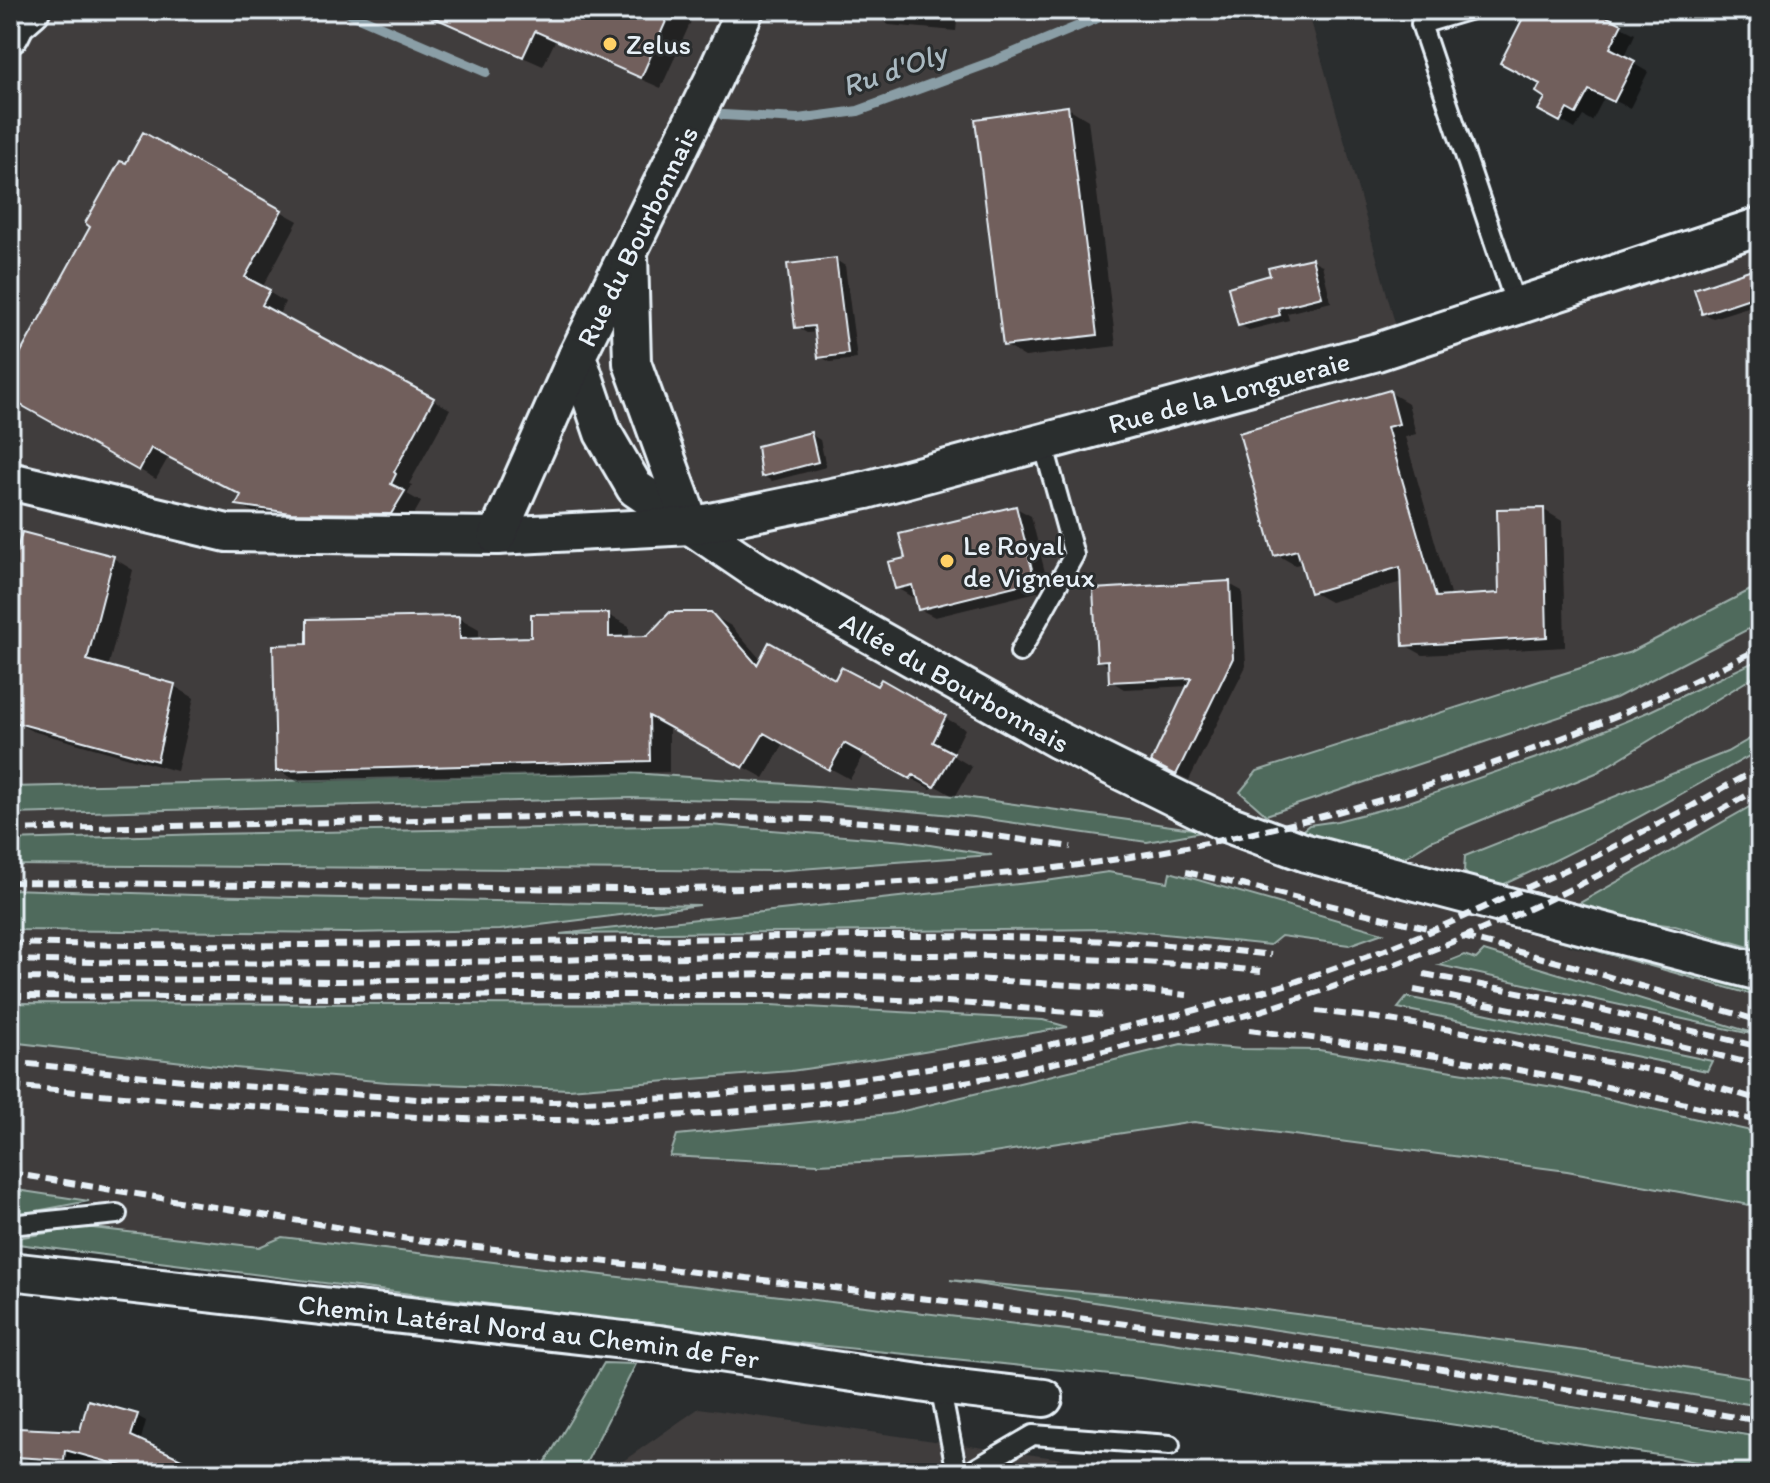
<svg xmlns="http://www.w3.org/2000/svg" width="1770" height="1483" viewBox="0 0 1770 1483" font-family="Itim,sans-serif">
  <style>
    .built { fill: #3f3c3c }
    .green { fill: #506b5b; stroke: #9caeaa; stroke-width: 2 }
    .shadow { fill: #0007 }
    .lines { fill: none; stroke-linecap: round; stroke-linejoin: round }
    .stream { stroke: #8a9ea6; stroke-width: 10 }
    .building { fill: #715e5c; stroke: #e8f1f8; stroke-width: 2 }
    .lane-casing { stroke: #e8f1f8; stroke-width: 24 }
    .street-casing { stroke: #e8f1f8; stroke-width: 42 }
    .lane { stroke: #2a2d2e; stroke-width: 18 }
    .street { stroke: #2a2d2e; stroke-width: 36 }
    .rail { stroke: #e8f1f8; stroke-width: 6; stroke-dasharray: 12 6; stroke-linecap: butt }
    .poi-dot { fill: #ffd166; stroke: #2a2d2e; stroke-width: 3 }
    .labels { text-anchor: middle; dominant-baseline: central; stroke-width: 6; stroke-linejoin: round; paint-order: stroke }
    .poi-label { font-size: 28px; fill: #e8f1f8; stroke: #2a2d2e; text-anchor: start }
    .street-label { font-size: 28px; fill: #e8f1f8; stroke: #2a2d2e }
    .water-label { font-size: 30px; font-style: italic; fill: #a9b9c1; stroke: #2a2d2e }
  </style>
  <rect width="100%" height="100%" fill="#2a2d2e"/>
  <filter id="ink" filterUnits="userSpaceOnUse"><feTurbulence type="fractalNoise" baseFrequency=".0125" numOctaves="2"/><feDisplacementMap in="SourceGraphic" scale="16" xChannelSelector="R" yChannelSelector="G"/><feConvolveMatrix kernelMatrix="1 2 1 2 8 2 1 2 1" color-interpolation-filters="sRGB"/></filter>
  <g filter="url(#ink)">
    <path class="built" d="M10 10H1308L1405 359 1760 212V853L1566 945 1760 994V1435L1160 1341 283 1237 259 1247 84 1227 89 1201 10 1189Z
      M699 1408 1077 1461 1225 1473H606Z"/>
    <path class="green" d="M1760 585V623L1616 698 1266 815 1240 792 1257 771 1631 652Z
      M1760 659V673L1596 773 1431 841 1405 857 1297 835 1309 825 1337 821 1403 804 1545 755 1650 711Z
      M1760 733V750C1669 801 1579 852 1484 893L1464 871 1465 856 1727 752Z
      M632 773 957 796 1207 831 1147 842 974 817 814 802 630 798 10 814V787Z
      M1760 801V950L1675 926 1564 912Z
      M710 825 905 841 992 855 773 871 10 865V840L205 834Z
      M1108 872 1168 882 1170 872 1383 933 1349 945 1281 936 1270 945 1116 929 560 934 1046 881Z
      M10 889 194 895 700 905 500 930 351 933 10 930Z
      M1523 930 1760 993V997Z
      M1484 951 1760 1035V1036L1439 965 1464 955 1476 959Z
      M1407 997 1712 1061 1707 1071 1398 1008Z
      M10 1003 771 1005 1043 1020 1068 1027 882 1058 791 1071 569 1089 387 1082 235 1068 10 1042Z
      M1181 1044 1242 1049 1319 1050 1554 1087 1760 1133V1207L1567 1171 1194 1122 968 1157 818 1164 670 1156 677 1135 891 1114Z
      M10 1189 89 1201 10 1216Z
      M84 1227 259 1247 282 1237 1160 1341 1760 1437V1473H1740L1678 1458 1140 1378 788 1342 10 1243V1239Z
      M950 1280 1226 1305 1585 1351 1760 1379V1406L1560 1373Z
      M604 1363 636 1364 581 1473H539Z"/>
    <path class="shadow" d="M417 10H696L661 88 555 41 543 66Z
      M875 10H958L956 31 889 25 874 16Z
      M1530 10H1588L1635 34 1624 58 1648 72 1630 108 1605 96 1592 121 1583 116 1575 129 1541 109 1547 97 1542 84Z
      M1068 108 1088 120 1116 346 1025 357 1005 345Z
      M144 135 298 221 262 288 285 302 278 316 450 409 409 484 412 485 407 494 421 502 409 523 309 521 255 513 238 504 243 495 169 456 156 479 10 397V376Z
      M836 260 845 266 857 359 830 362 820 356 817 332 807 333 797 327Z
      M1312 260 1322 265 1331 302 1287 313 1289 320 1249 330 1240 325 1272 276Z
      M1755 270 1760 273V303L1713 318 1703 313 1697 291Z
      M1389 392 1408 403 1416 434 1405 437 1451 598 1501 595 1544 510 1562 521 1565 647 1423 655 1405 645 1402 582 1330 602 1312 592 1303 563 1295 565 1276 554Z
      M810 434 820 440 826 467 772 481 763 476Z
      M1016 508 1031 516 1049 589 935 617 919 609 916 596 912 597 897 588 908 560Z
      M113 558 133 570 108 668 174 686 194 698 177 771 32 731 12 720 10 566 14 567Z
      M1229 584 1242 591 1246 666 1189 780 1166 769 1190 686 1124 689 1111 681 1110 666 1099 660Z
      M710 614 731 626 762 661 836 682 877 688 881 682 965 729 952 755 972 767 955 797 934 785 931 789 865 753 850 779 784 743 764 778 669 725V772L298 782 278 770 309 646 459 618 479 629V641L533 639 608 615 629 626V639L647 638Z
      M137 1416 146 1421 140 1443 207 1473H48L49 1463 28 1461 19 1456Z"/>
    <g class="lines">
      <path class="stream" d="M342 10 486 72
        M723 115 798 119 858 111 989 63 1117 10"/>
    </g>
    <path class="building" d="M417 10H671L641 78 535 31 523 57Z
      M1527 10H1593L1622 24 1610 48 1635 61 1614 102 1589 90 1576 114 1567 109 1560 122 1538 110 1545 98 1536 92 1540 84 1500 63Z
      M1068 106 1097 335 1003 346 975 119Z
      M143 132 282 210 245 277 270 290 262 305 434 398 394 472 396 474 391 484 405 491 391 514 291 513 236 505 241 495 151 448 139 471 10 399V372L90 227 85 223 120 161 126 163Z
      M836 258 848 354 818 358 814 326 795 328 787 264Z
      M1312 258 1322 297 1278 308 1280 315 1238 326 1228 287 1270 275 1268 268Z
      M1755 268 1753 297 1702 314 1694 289Z
      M1390 390 1399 424 1387 427 1436 597 1499 593 1497 509 1544 508 1547 637 1403 646 1400 567 1310 593 1297 550 1274 556 1239 433Z
      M811 432 818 462 761 477 757 446Z
      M1016 506 1035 581 918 610 912 585 895 589 888 562 905 558 899 534Z
      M22 532 114 556 87 660 175 684 157 761 10 721V575Z
      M1230 581 1233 658 1176 775 1151 762 1191 678 1109 682 1108 660 1097 661 1093 589Z
      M670 612H711L757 665 769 642 835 679 841 667 877 686 881 679 946 716 933 742 954 753 934 787 913 775 910 779 844 743 829 770 764 733 743 768 649 716 650 761 276 771 273 645 307 644V619L459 616 460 639 531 637V614L609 613V637L647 636Z
      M88 1400 138 1414 131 1436 212 1473H121L123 1466 65 1450 64 1460 16 1457 18 1428 80 1431Z"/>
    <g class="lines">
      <defs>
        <path id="lane" d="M1468 10 1421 24 1516 306
          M1020 652 1074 555 1043 443
          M10 1225 117 1214
          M940 1386 957 1473
          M968 1473 1033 1435 1170 1445"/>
        <g id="street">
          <path id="s1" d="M745 10 713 80 577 356 603 433 635 488 757 571 1058 740 1228 824 1306 853 1760 972"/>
          <path d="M10 35 16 23 31 10"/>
          <path d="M629 254 632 363 691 526"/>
          <path id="s2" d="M10 481 227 533 497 536 691 526 866 490 1377 352 1760 226"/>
          <path d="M497 536 577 356"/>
          <path id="s3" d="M10 1271 659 1344 940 1386 1044 1398"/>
        </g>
      </defs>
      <use href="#lane" class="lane-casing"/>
      <use href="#street" class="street-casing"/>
      <use href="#lane" class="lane"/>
      <use href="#street" class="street"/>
      <path class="rail" d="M10 830 617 815C688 816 760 817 832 820 912 824 992 835 1071 847
        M1186 872 1436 930
        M10 882C172 884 333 886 495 888 689 890 885 891 1078 865 1315 832 1548 758 1760 648
        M1463 937 1576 967 1760 1021
        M10 943C219 948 429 944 638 940 849 935 1061 930 1271 955
        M10 960C178 965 345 964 513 961 762 955 1012 947 1261 971
        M1424 974 1565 1001 1760 1047
        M10 978 340 981 773 974 957 978 1103 987 1187 995
        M1414 990C1530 1012 1645 1036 1760 1066
        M10 996 345 998 511 995H772L947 1002 1106 1015
        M1316 1011 1377 1018 1469 1033 1531 1048 1672 1074 1760 1100
        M1249 1030C1421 1051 1592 1079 1760 1122
        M10 1062 241 1086 417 1099 551 1102 679 1098 824 1084 994 1058 1188 1012 1289 984 1385 950 1454 921 1598 855 1690 807 1760 767
        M10 1086C119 1096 227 1105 336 1112 409 1117 482 1121 555 1120 688 1118 821 1107 953 1084 1013 1074 1072 1059 1131 1044 1186 1031 1243 1018 1297 999 1352 981 1406 961 1459 939 1563 897 1663 843 1760 788
        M10 1173 408 1239 937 1300 1237 1338 1369 1357 1760 1421"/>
    </g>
  </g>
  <g class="poi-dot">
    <circle cx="610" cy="44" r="8"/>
    <circle cx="947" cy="561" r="8"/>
  </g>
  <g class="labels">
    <g class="poi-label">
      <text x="626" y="44">Zelus</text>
      <text x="963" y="545">Le Royal<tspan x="963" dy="32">de Vigneux</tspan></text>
    </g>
    <g class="street-label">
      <text transform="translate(637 236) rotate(-64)">Rue du Bourbonnais</text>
      <text stroke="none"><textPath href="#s2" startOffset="1242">Rue de la Longueraie</textPath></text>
      <text stroke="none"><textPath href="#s1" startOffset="904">Allée du Bourbonnais</textPath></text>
      <text stroke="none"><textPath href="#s3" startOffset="522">Chemin Latéral Nord au Chemin de Fer</textPath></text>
    </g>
    <g class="water-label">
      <text transform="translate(894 69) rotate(-19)">Ru d'Oly</text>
    </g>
  </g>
  <rect width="1770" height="1483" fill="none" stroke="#2a2d2e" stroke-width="40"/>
  <rect x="20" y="20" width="1730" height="1443" fill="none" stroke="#e8f1f8" stroke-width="3" filter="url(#ink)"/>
</svg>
